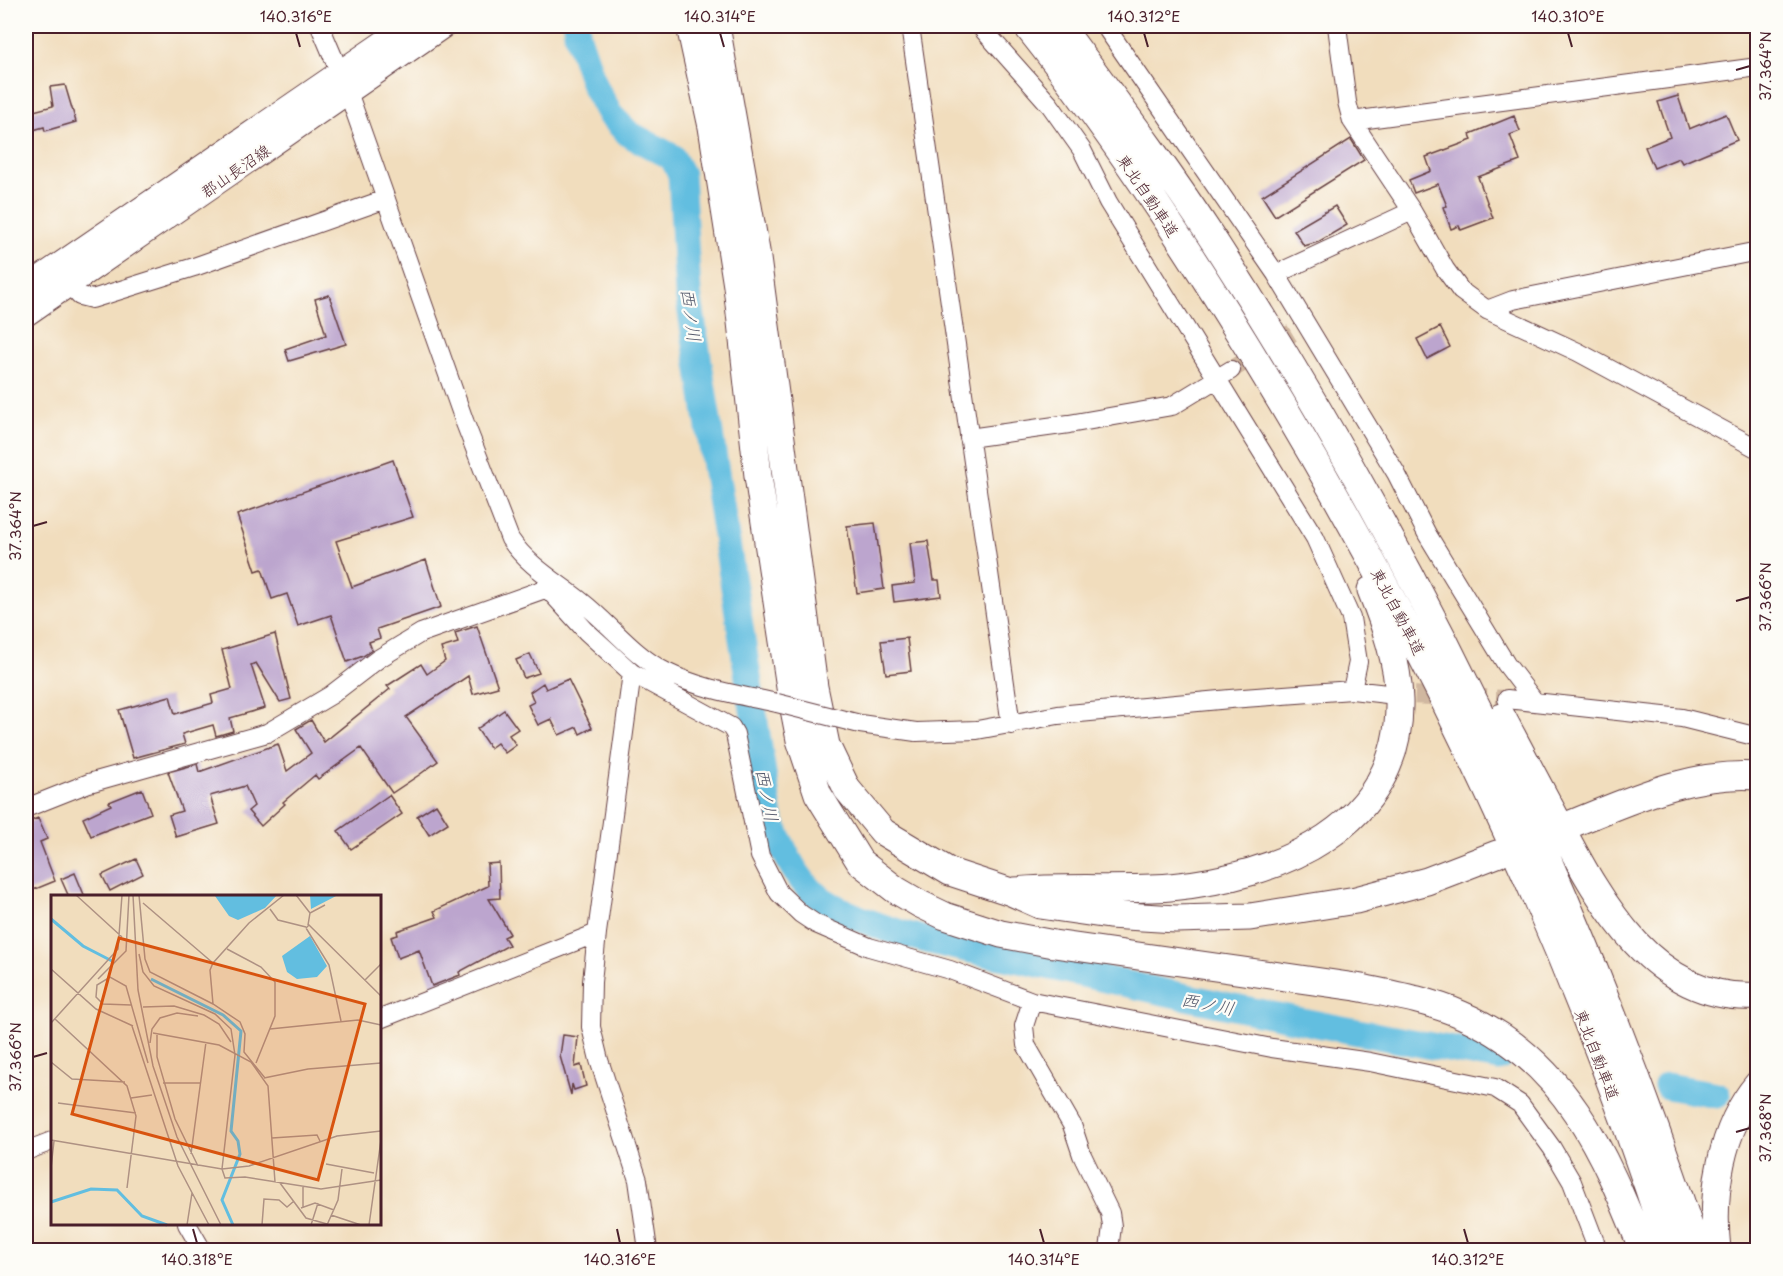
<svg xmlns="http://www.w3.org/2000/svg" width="1783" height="1276" viewBox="0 0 1783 1276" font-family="'Playpen Sans','Klee One',sans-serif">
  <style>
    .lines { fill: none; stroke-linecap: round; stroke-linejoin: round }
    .river { stroke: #62bee0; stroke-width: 27 }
    .building { fill: #bca5ce }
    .minor-tunnel { stroke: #d0b7a0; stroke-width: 18; stroke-dasharray: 18 9; stroke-linecap: butt }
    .minor-casing { stroke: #633c41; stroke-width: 20 }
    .major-casing { stroke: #633c41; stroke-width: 26 }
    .highway-casing { stroke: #633c41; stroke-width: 29 }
    .minor { stroke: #fff; stroke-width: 18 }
    .major { stroke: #fff; stroke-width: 24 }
    .highway { stroke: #fff; stroke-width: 27 }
    .minor-bridge-casing { stroke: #633c41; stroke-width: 20; stroke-linecap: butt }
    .minor-bridge { stroke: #fff; stroke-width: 18 }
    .ticks { fill: none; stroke: #4a1f2b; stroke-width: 2 }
    .labels { text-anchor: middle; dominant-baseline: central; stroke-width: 4.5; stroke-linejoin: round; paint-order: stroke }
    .street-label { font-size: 16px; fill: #4a1f2b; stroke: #fdfcf7 }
    .water-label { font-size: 18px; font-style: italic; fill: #52576a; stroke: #fdfcf7 }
    .inset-river { fill: none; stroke: #62bee0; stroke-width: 3 }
    .inset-road { fill: none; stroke: #ae9183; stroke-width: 1.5 }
    .view { fill: #d8530f; fill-opacity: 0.15; stroke: #d8530f; stroke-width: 3 }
    .inset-edge { fill: none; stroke: #4a1f2b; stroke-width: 3 }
    .neatline { fill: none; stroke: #4a1f2b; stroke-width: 2 }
    .ticks-label { font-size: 15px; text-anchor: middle; fill: #4a1f2b }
  </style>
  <rect width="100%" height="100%" fill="#fdfcf7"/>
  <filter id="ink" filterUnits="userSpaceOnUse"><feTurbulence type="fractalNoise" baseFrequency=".0167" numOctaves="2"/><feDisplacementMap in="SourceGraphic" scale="12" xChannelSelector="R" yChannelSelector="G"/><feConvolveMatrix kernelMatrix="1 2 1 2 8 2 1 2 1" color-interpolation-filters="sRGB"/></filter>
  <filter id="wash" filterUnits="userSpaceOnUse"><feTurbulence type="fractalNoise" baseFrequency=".008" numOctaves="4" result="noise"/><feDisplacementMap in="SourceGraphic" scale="24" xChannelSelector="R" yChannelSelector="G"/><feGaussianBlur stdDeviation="1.35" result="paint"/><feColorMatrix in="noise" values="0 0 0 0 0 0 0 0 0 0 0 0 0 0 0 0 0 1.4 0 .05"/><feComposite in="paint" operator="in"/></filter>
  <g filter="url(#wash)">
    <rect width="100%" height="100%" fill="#f1ddbd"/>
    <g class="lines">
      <path class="river" d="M577 26V34L594 85 610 115 629 134 672 157 681 174 688 293 770 818C784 851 797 887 831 905 895 940 981 951 1052 967 1200 1001 1349 1032 1499 1058
        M1667 1086 1717 1095"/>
    </g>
    <g id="blocks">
      <path class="building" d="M65 85 76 122 45 131 44 127 26 132V113L53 106 50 87Z
        M1678 96 1689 129 1726 114 1737 140 1682 163 1679 158 1654 168 1645 147 1670 137 1658 102Z
        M1514 116 1520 131 1510 135 1520 161 1478 177 1493 218 1461 230 1459 226 1451 229 1443 207 1447 206 1438 184 1414 193 1409 180 1431 171 1426 157 1472 140 1470 134Z
        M1351 139 1364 160 1275 216 1262 196Z
        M1335 206 1347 225 1318 242 1304 246 1294 230Z
        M329 295 346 344 289 361 285 349 326 335 315 299Z
        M1440 327 1450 347 1427 359 1417 339Z
        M393 460 413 517 336 541 352 587 426 560 441 607 377 629 380 638 369 642 372 650 363 656 347 662 331 615 298 626 287 594 272 599 262 569 256 571 237 515Z
        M875 523 884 589 857 593 847 526Z
        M928 541 934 580H939L941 596 894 602 892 586 915 583 910 543Z
        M477 626 498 687 473 694 468 676 406 717 438 761 419 775 392 793 361 748 318 779 315 775 283 802 285 804 261 826 248 811 254 806 245 786 210 796 219 824 176 837 169 815 182 811 168 772 197 764 199 772 278 744 287 771 311 753 296 729 311 720 324 742 390 689 387 686 421 664 427 674 445 661 441 648 458 643 455 633Z
        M275 634 291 699 280 702 256 663 251 665 265 708 230 718 233 731 216 736 213 725 182 734 185 744 133 758 119 710 170 696 175 714 213 703 211 695 232 689 222 650Z
        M907 638 911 671 886 674 881 641Z
        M530 654 539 673 524 678 516 660Z
        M568 679 592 728 580 734 577 727 559 735 551 719 538 725 528 705 534 702 530 692 543 683 546 689Z
        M504 710 518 729 509 735 516 745 505 753 497 743 490 748 477 729Z
        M142 789 151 813 91 836 83 818 111 805 109 802Z
        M389 795 402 814 351 849 338 831Z
        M436 804 448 823 429 835 417 816Z
        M38 818 47 839 40 842 55 881 26 893V823Z
        M136 859 143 874 110 891 102 875Z
        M499 863 500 898 489 899 510 934 504 937 509 945 459 972 460 975 432 986 419 950 398 958 391 937 398 935 397 931 437 917 434 911 488 886 487 864Z
        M75 873 85 897H69L61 879Z
        M563 1035 578 1037 575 1067 581 1065 586 1086 574 1090 572 1084 571 1095 560 1056Z"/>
    </g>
  </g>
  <g filter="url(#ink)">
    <use href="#blocks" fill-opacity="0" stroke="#633c41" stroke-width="1.5"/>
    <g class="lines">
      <path class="minor-tunnel" d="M1231 370 1292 333
        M1388 694 1507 699"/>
      <defs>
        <path id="minor" d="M320 26 348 92 465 423 510 539C528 566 557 582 582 602 610 624 634 656 666 672 700 689 740 695 777 703
          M910 26 1011 725
          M980 26 1050 105 1082 150 1108 202 1315 538 1351 618 1358 662 1352 690
          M1105 26 1276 274 1396 473 1427 534 1506 664 1535 702
          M1337 26 1347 102 1352 121 1412 211 1445 269 1461 291 1487 310 1578 352 1758 449
          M1352 121 1758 67
          M1276 274 1412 211
          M62 277 80 296 92 299 194 267 386 199
          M1487 310 1513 300 1758 251
          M969 438 1069 424 1172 406 1231 370
          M547 588 586 631 632 673 731 727 735 734 760 856 779 893 801 914 816 924 869 947 950 970 1032 1001 1272 1048 1370 1062 1495 1088 1520 1104 1552 1148 1572 1182 1598 1250
          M632 673 597 933 592 982 591 1027 599 1060 638 1180 648 1250
          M1507 699 1682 718 1758 737
          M916 732 977 730 1058 715 1230 699 1352 690 1387 694
          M26 808 89 783 267 733 331 695 378 659 421 633 556 585
          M1032 1001 1024 1026 1026 1045 1072 1125 1082 1155 1110 1213 1112 1226 1109 1250
          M380 1019 597 933
          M26 1151 52 1141
          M187 1224 202 1250"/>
        <path id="major" d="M26 288 408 26
          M26 314 443 26"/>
        <path id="highway" d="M690 26 712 127 737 286 758 476 791 694 800 740 818 794 860 862 896 890 920 904 945 916 1001 934 1054 944 1356 987C1391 994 1428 1000 1462 1015 1565 1060 1604 1152 1643 1250
          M716 26 756 251 814 687 826 745 847 789 883 832 950 872 1011 892 1040 905 1109 915 1176 919 1250 917 1356 900 1427 881 1497 854
          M1027 26C1121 144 1203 272 1281 402 1441 670 1573 953 1669 1250
          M1060 26C1111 95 1163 163 1210 235 1415 551 1580 892 1697 1250
          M1502 717C1521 753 1541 790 1560 826 1601 904 1655 1003 1758 996
          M1571 824C1631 800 1692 771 1758 776
          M1015 891C1067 886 1119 891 1170 887 1277 877 1402 828 1399 700 1398 662 1385 625 1371 590
          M1717 1250C1711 1194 1720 1129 1758 1084"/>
      </defs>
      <use href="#minor" class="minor-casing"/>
      <use href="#major" class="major-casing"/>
      <use href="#highway" class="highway-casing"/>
      <use href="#minor" class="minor"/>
      <use href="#major" class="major"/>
      <use href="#highway" class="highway"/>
      <defs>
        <path id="minor-bridge" d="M777 703 860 724 916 732"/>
      </defs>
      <use href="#minor-bridge" class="minor-bridge-casing"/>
      <use href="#minor-bridge" class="minor-bridge"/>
    </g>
  </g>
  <path class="ticks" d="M296 33 300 47M720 33 724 47M1144 33 1148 47M1568 33 1572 47M1736 70 1750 66M33 526 47 522M1736 601 1750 597M33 1057 47 1053M1736 1132 1750 1128M193 1229 197 1243M617 1229 620 1243M1040 1229 1044 1243M1464 1229 1468 1243"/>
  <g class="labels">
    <g class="street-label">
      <text transform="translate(235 170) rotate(-35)">郡山長沼線</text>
      <text transform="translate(1149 195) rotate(56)">東北自動車道</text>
      <text transform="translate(1399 611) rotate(62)">東北自動車道</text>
      <text transform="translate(1598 1054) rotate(69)">東北自動車道</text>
    </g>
    <g class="water-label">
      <text transform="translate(692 315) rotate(82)">西ノ川</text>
      <text transform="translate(768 795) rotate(79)">西ノ川</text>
      <text transform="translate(1208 1003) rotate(11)">西ノ川</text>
    </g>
  </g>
  <g transform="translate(51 895)">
    <rect width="330" height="330" fill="#f1ddbd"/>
    <path d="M226 0 214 13 187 25 178 21 164 1ZM259 0H287L260 14ZM259 41 276 71 266 82 246 84 236 77 231 61Z" fill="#62bee0"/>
    <path class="inset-river" d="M0 24 32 51 61 66M100 84 172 120 190 136 180 236 187 246 189 259 171 305 182 330M0 307 40 294 66 295 91 321 116 330"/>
    <path class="inset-road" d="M25 0 71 42M82 0 87 95 102 171 126 242 170 330M88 0 94 64 99 77 162 109 189 127 194 139 193 157 214 183M245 0 259 18M92 8 162 68M219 14 227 25 255 32M257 30 259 18 274 10M255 33 258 30 330 101M255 33 278 70 290 126M176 54 210 72 224 87V121L205 168M88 59 92 77 103 91 164 119 180 134 184 160 171 274M0 74 45 114 82 131M47 84 75 56 78 0M314 85 330 69M162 109 159 75 162 68 198 28 233 0M80 110 52 109 45 102 46 90 59 82 75 91 97 168M92 112 123 111 153 120 168 129 180 147M4 124 76 191 85 221 76 293M0 128 67 54 71 0M81 131 127 271 158 330M219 134 307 125 330 130M102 138 168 150 200 167 217 191 224 287M106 140V162L124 224 147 271M99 148 101 134 109 123 126 118 147 121M0 167 21 184 74 187M213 183 257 174 330 168M112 188H150M80 203 101 200M7 208 85 218M221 243 266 240 269 246M0 245 171 274 198 271 286 241 330 236M140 259 155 147M275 269 323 278M0 273 3 246M171 274 174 283 194 282 270 294 330 285M229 288 255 323 276 329M252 312V292M250 313 264 308 283 315M280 320 310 330M136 330 141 298M211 330 213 304 228 305 236 312 243 306M260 330 267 308M276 330 287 305 291 274M318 330 330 245"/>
    <path class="view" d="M68 43 314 109 267 285 21 219Z"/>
    <rect width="330" height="330" class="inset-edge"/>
  </g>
  <rect width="1783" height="1276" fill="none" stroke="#fdfcf7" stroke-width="66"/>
  <rect x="33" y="33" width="1717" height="1210" class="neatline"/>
  <g class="ticks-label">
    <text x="296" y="22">140.316°E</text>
    <text x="720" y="22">140.314°E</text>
    <text x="1144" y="22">140.312°E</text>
    <text x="1568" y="22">140.310°E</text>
    <text transform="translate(1766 66) rotate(-90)" y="5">37.364°N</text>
    <text transform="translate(16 526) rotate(-90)" y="5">37.364°N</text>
    <text transform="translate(1766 597) rotate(-90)" y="5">37.366°N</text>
    <text transform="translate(16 1057) rotate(-90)" y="5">37.366°N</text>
    <text transform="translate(1766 1128) rotate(-90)" y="5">37.368°N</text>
    <text x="197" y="1265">140.318°E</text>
    <text x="620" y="1265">140.316°E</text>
    <text x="1044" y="1265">140.314°E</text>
    <text x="1468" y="1265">140.312°E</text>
  </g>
</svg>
